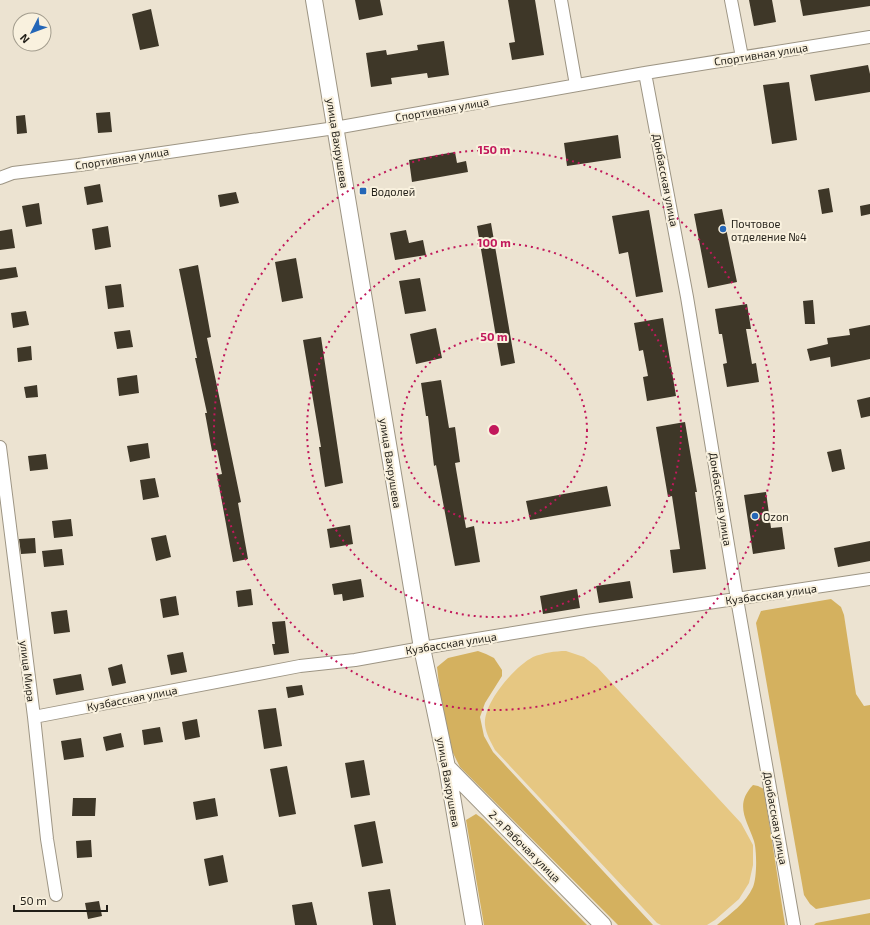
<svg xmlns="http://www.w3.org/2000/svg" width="870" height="925" viewBox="0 0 870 925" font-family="'Exo 2',sans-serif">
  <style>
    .green { fill: #e6c782 }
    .forest { fill: #d4b15f }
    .building { fill: #3e3728 }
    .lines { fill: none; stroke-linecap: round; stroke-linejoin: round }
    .minor-casing { stroke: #9d9584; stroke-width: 14 }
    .major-casing { stroke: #9d9584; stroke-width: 18 }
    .minor { stroke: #fff; stroke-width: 12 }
    .major { stroke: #fff; stroke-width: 16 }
    .ring { fill: none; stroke: #c2185b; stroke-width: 2; stroke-dasharray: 2 4 }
    .poi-dot { fill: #2466b7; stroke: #f9f1de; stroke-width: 1.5 }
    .labels { text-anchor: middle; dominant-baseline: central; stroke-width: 4; stroke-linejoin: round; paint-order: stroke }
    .street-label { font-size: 11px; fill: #211e17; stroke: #f9f1de }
    .poi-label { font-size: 11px; fill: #211e17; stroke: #f9f1de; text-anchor: start }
    .centre { fill: #c2185b; stroke: #f9f1de; stroke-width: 2 }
    .ring-label { font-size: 12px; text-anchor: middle; font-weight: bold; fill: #c2185b; stroke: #f9f1de; stroke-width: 4; stroke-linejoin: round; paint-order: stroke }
  </style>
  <rect width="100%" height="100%" fill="#ece3d1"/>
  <path class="green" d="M566 651 584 657 597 667 741 823 753 845V865L749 883 739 899 715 920 707 925H661L657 923 495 750C491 742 486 734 485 725 483 703 514 667 533 657 543 653 555 651 566 651Z"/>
  <path class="forest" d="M831 599 841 607 844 615 856 694 864 706 870 705V899L816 909 810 904 804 895 756 623 761 611Z
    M478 651 486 654 494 658 502 670V676L485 703 480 717 484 736 493 752 653 925H618L460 767 451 749 443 719 437 667 448 658Z
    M753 785 758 786 764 789 785 925H717C730 914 746 903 753 887 757 878 757 851 754 841 747 820 734 805 753 785Z
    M476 814 483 819 587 925H484L466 820Z
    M870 913V925H814L816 923Z"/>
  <path class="building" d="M355 0H380L383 15 359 20Z
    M508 0H535L544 55 512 60 509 43 515 42Z
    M749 0H772L776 22 754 26Z
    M800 0H870V6L803 16Z
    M151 9 159 46 140 50 132 14Z
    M444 41 449 75 428 78 427 73 391 78 392 84 371 87 366 53 386 50 387 55 418 50 417 45Z
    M868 65 870 74V92L815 101 810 75Z
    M789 82 797 140 772 144 763 85Z
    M110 112 112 132 98 133 96 113Z
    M25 115 27 133 17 134 16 116Z
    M618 135 621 158 567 166 564 143Z
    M455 152 457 163 466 161 468 172 412 182 409 160Z
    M100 184 103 202 87 205 84 187Z
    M829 188 833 212 822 214 818 190Z
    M236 192 239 203 220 207 218 195Z
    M39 203 42 224 26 227 22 206Z
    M870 204V214L861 216 860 206Z
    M722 209 737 282 708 288 694 214Z
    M649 210 663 292 636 297 628 252 619 254 612 216Z
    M491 223 515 363 501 366 477 226Z
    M108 226 111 247 95 250 92 229Z
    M12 229 15 248 0 250V231Z
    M406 230 409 243 423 240 426 255 395 260 390 233Z
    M296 258 303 298 282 302 275 262Z
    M198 265 211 337 207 338 241 502 238 503 248 559 233 562 217 475 222 474 217 450 212 451 205 413H207L195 358H197L179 269Z
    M16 267 18 277 0 280V269Z
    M420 278 426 311 405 314 399 281Z
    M121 284 124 307 108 309 105 286Z
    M813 300 815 324H805L803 301Z
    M747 304 751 329H746L752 364 756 363 759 382 727 387 723 364 727 363 722 334H719L715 309Z
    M26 311 29 325 13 328 11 313Z
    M663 318 676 396 647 401 643 377 648 376 643 350 639 351 634 323Z
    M870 325V359L831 367 830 357 810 361 807 349 828 344 827 338 850 335 849 329Z
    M436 328 442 358 416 364 410 334Z
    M130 330 133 347 117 349 114 332Z
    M321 337 343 483 325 487 319 447H321L303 340Z
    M31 346 32 360 18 362 17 348Z
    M137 375 139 393 119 396 117 378Z
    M441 380 449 428 455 427 460 462 455 463 466 528 474 526 480 562 455 566 436 465 434 466 428 416H426L421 383Z
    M37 385 38 397 26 398 24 387Z
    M870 397V416L861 418 857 400Z
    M685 422 697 492H695L706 569 673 573 670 550 680 549 672 496 668 497 656 427Z
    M148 443 150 458 130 462 127 446Z
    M841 449 845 469 832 472 827 452Z
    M46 454 48 469 30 471 28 456Z
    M155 478 159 497 143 500 140 480Z
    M607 486 611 506 530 520 526 501Z
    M766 492 771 528 782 527 785 549 753 554 744 495Z
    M71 519 73 536 54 538 52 521Z
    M350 525 353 544 330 548 327 529Z
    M166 535 171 557 156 561 151 538Z
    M35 538 36 553 21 554 19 539Z
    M870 541V561L838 567 834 548Z
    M62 549 64 565 44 567 42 551Z
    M361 579 364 597 343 601 342 594 334 595 332 584Z
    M630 581 633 598 599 603 596 586Z
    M251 589 253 605 238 607 236 591Z
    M577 589 580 608 543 614 540 596Z
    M176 596 179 615 163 618 160 599Z
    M67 610 70 632 54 634 51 612Z
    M285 621 289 653 274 655 272 644H275L272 622Z
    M183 652 187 672 171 675 167 655Z
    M122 664 126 683 112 686 108 668Z
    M81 674 84 690 56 695 53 679Z
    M302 685 304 695 288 698 286 687Z
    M276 708 282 746 264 749 258 710Z
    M197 719 200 737 185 740 182 722Z
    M160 727 163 742 144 745 142 730Z
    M121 733 124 747 106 751 103 737Z
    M81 738 84 757 64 760 61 741Z
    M364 760 370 795 351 798 345 763Z
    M287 766 296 814 279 817 270 769Z
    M73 798H96L95 816H72Z
    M215 798 218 816 196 820 193 802Z
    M375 821 383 863 362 867 354 825Z
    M91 840 92 857 77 858 76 841Z
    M223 855 228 882 209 886 204 859Z
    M390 889 396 925H373L368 892Z
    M99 901 102 916 88 919 85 903Z
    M312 902 317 925H295L292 905Z"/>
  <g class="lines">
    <defs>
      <path id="minor" d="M561 0 576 85
        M731 0 742 57
        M645 73 687 297 737 599 794 925
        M0 178 13 173 79 165 335 128 645 73 870 37
        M0 447 34 717 47 839 56 895
        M34 717 300 666 355 660 422 648 587 621 870 579"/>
      <path id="major" d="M314 0 422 648 447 767 474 925
        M447 767 603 925"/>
    </defs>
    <use href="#minor" class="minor-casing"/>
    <use href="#major" class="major-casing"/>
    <use href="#minor" class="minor"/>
    <use href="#major" class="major"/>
  </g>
  <g class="ring">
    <circle cx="494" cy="430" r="93"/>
    <circle cx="494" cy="430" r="187"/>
    <circle cx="494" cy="430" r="280"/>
  </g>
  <g class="poi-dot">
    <rect x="359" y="187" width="8" height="8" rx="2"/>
    <circle cx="723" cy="229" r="4"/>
    <circle cx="755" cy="516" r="4"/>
  </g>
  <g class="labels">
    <g class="street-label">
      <text transform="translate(761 54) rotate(-9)">Спортивная улица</text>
      <text transform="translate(442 109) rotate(-10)">Спортивная улица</text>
      <text transform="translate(338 143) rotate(81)">улица Вахрушева</text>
      <text transform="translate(122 158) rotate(-9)">Спортивная улица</text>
      <text transform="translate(666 180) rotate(79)">Донбасская улица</text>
      <text transform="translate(391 463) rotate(81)">улица Вахрушева</text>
      <text transform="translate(721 499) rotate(81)">Донбасская улица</text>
      <text transform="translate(771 594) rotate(-8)">Кузбасская улица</text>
      <text transform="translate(451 643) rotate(-9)">Кузбасская улица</text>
      <text transform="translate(28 671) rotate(83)">улица Мира</text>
      <text transform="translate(132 698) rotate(-11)">Кузбасская улица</text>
      <text transform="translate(449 782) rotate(80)">улица Вахрушева</text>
      <text transform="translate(776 818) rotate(80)">Донбасская улица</text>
      <text transform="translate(525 846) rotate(45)">2-я Рабочая улица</text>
    </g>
    <g class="poi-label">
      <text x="371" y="191">Водолей</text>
      <text x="731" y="223">Почтовое<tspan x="731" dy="13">отделение №4</tspan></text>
      <text x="763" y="516">Ozon</text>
    </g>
  </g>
  <circle cx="494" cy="430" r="6" class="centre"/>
  <g class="ring-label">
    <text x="494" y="154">150 m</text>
    <text x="494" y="247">100 m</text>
    <text x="494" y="341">50 m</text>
  </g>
  <g transform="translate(32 32) rotate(228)"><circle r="19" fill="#f9f1de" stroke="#a39d8e"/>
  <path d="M0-3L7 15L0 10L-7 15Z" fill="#2466b7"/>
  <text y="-6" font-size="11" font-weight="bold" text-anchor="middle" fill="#211e17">N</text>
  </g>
  <path d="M14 905v6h93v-6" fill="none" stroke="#211e17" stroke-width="2"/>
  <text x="20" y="905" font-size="12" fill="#211e17" stroke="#f9f1de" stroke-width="3" paint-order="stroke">50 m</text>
</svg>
